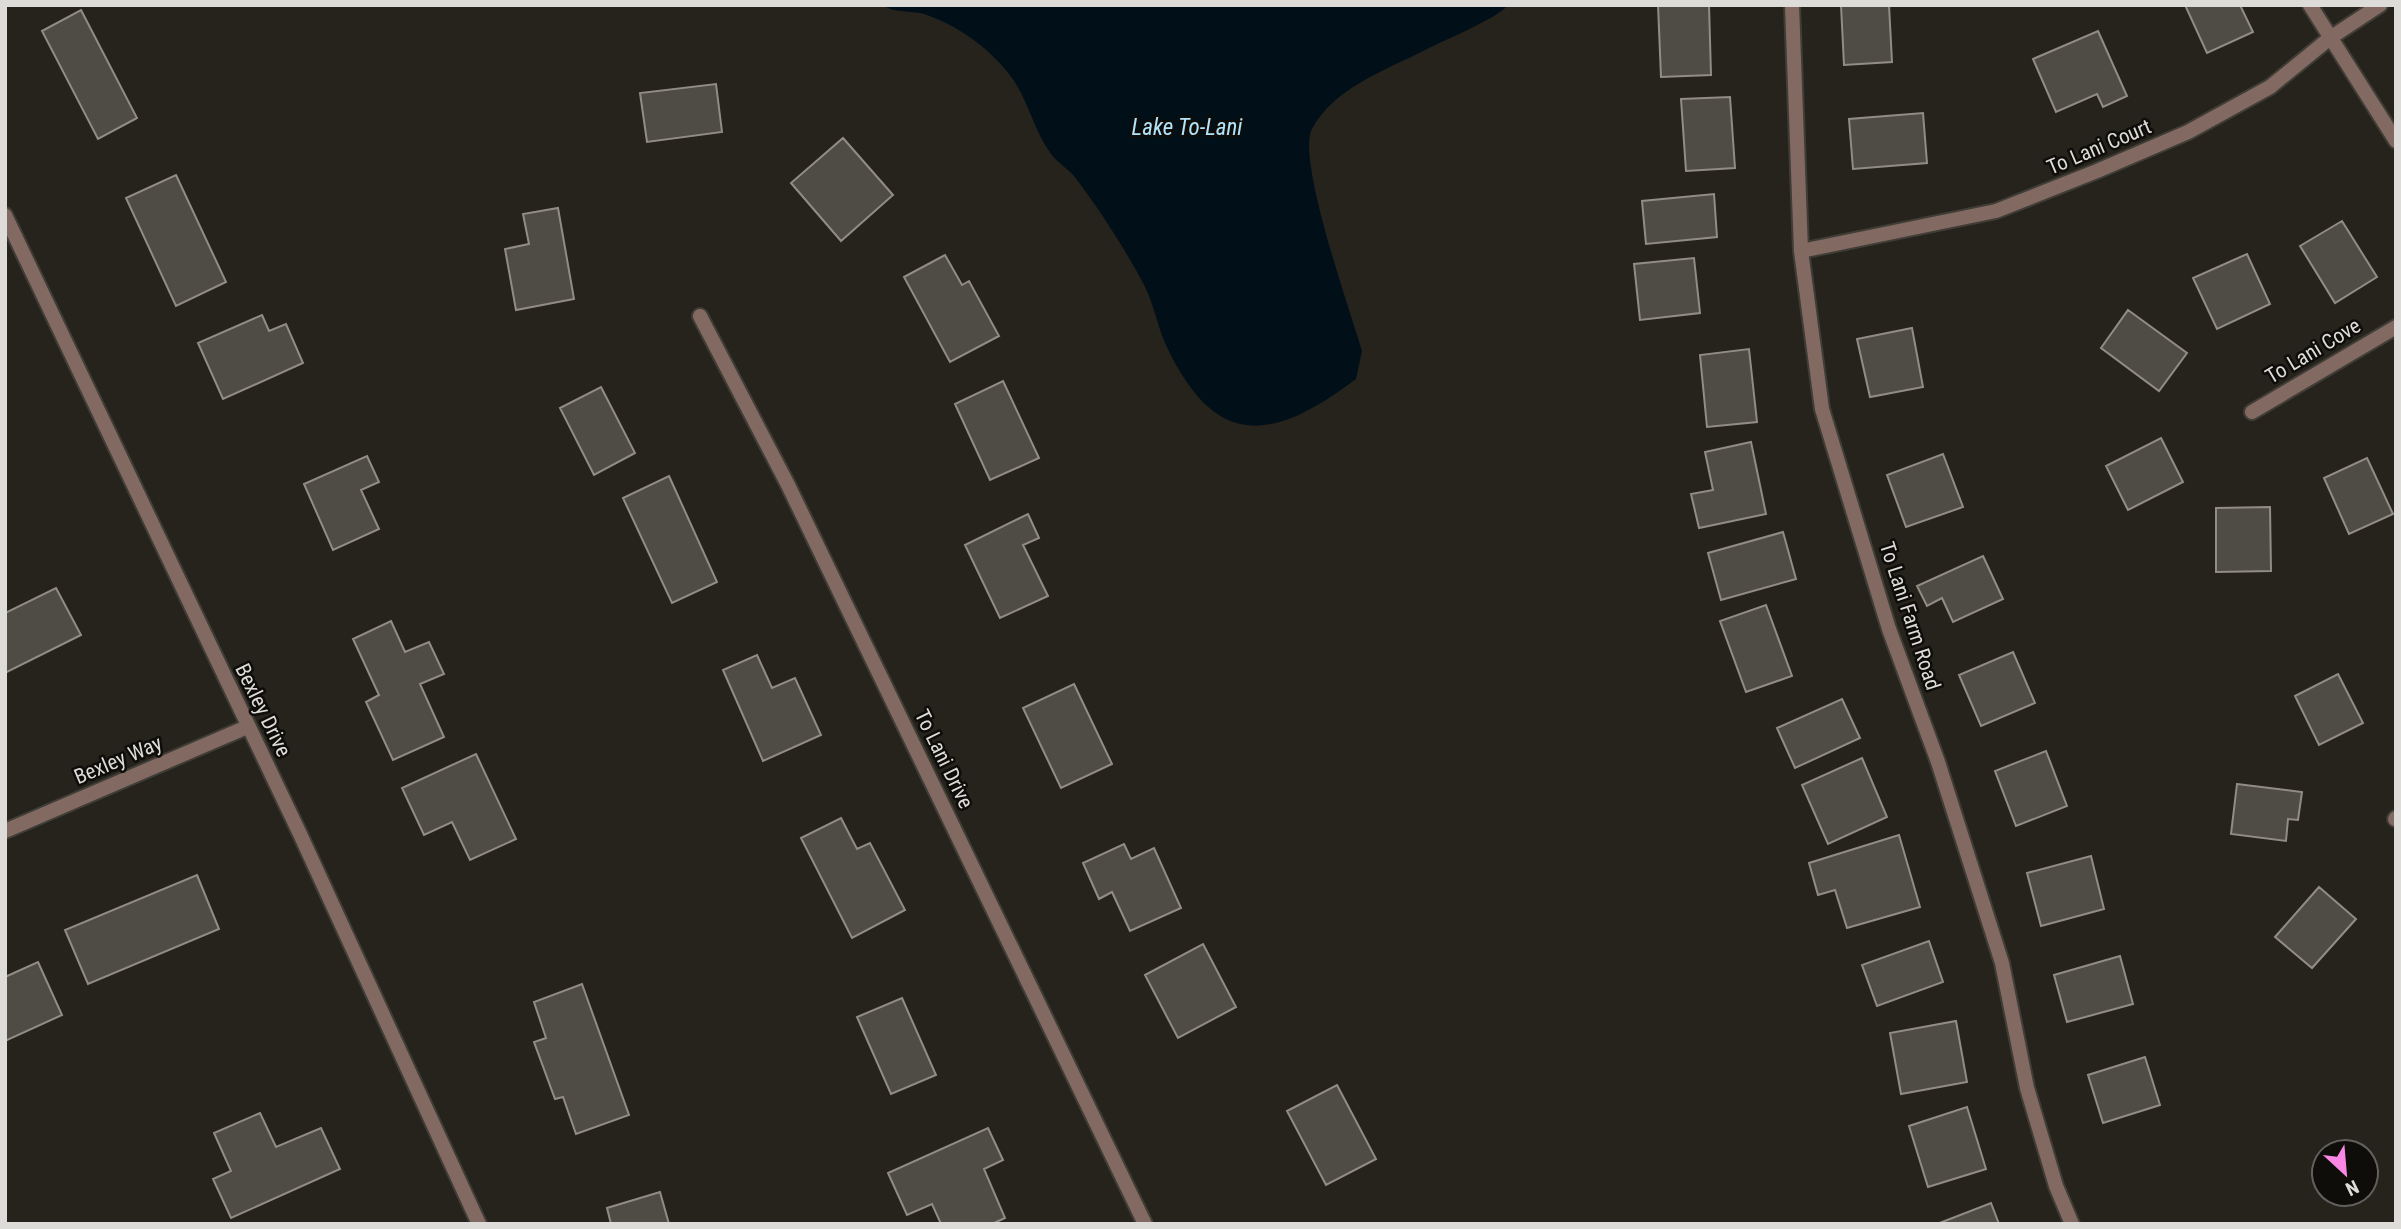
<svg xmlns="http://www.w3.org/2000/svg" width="2401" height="1229" viewBox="0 0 2401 1229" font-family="'Roboto Condensed',sans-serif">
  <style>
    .water { fill: #011018 }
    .building { fill: #4f4c45; stroke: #918d85; stroke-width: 2 }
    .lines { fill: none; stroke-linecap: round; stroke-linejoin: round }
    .street-casing { stroke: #403d37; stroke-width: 18 }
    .street { stroke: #826a62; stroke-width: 14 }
    .labels { text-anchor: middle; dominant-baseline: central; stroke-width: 5; stroke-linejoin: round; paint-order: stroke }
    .street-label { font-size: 21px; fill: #dedcd8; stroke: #0e0d0a }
    .water-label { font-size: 23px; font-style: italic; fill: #b2e4fc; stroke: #0e0d0a }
  </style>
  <rect width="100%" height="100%" fill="#26231d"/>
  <path class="water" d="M883 5H1508C1497 19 1442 41 1423 51 1384 71 1334 88 1312 129 1296 158 1351 313 1362 351L1356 379C1270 444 1214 449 1165 343 1157 324 1153 301 1143 283 1125 249 1098 207 1074 176 1067 168 1057 162 1051 154 1033 130 1028 98 1009 74 988 47 957 25 924 14 910 10 895 14 883 5Z"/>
  <path class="building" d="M1658 5H1709L1711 75 1661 77Z
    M1841 5H1889L1892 62 1844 65Z
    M2185 5H2240L2253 32 2207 53Z
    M81 10 137 118 98 139 42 31Z
    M2098 31 2127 96 2103 107 2097 94 2056 112 2033 59Z
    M716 84 722 132 647 142 640 93Z
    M1730 97 1735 168 1686 171 1681 99Z
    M1923 113 1927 163 1853 169 1849 119Z
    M843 138 893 195 841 241 791 183Z
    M176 175 226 282 176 306 126 198Z
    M1714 194 1717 237 1646 244 1642 201Z
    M558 208 574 299 516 310 505 249 529 244 523 214Z
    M2342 221 2377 277 2335 303 2300 246Z
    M2247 254 2270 304 2217 329 2193 278Z
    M945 255 962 285 969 281 999 336 950 362 904 277Z
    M1694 258 1700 313 1640 320 1634 264Z
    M2128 310 2187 353 2159 391 2101 348Z
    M262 315 269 331 286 324 303 363 223 399 198 343Z
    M1912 328 1923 387 1870 397 1857 339Z
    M1749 349 1757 422 1707 427 1700 355Z
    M1003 381 1039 458 990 480 955 404Z
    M601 387 635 453 594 475 560 408Z
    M2161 438 2183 482 2128 510 2106 466Z
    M1751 442 1766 514 1699 528 1691 494 1713 490 1705 452Z
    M1943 454 1963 507 1906 527 1887 475Z
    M367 456 379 482 361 490 379 529 333 550 304 484Z
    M2367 458 2393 514 2349 534 2324 478Z
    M669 476 717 582 672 603 623 498Z
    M2270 507 2271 571 2216 572V508Z
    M1028 514 1039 538 1023 545 1048 596 1000 618 965 545Z
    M1783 532 1796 579 1721 600 1708 553Z
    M1983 556 2003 599 1953 622 1942 598 1927 606 1917 586Z
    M56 588 81 635 5 673V613Z
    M1766 605 1792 676 1746 692 1720 621Z
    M391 621 405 652 429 642 444 674 420 684 444 737 393 760 366 702 379 695 353 639Z
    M2013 652 2035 703 1981 726 1959 675Z
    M757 655 772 688 795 678 821 735 763 761 723 670Z
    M2338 674 2363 723 2319 745 2295 696Z
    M1074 684 1112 764 1061 788 1023 708Z
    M1842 699 1860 738 1795 768 1777 728Z
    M2046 751 2067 806 2016 826 1995 771Z
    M476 754 516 839 470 860 452 822 424 835 402 788Z
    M1862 758 1887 817 1828 844 1802 785Z
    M2237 784 2302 792 2298 820 2288 819 2286 841 2231 834Z
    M841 818 857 849 870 843 905 910 852 938 801 838Z
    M1899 835 1920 907 1847 928 1835 890 1818 895 1809 863Z
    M1124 844 1131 859 1154 848 1181 908 1130 931 1112 892 1099 899 1083 863Z
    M2091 856 2104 909 2041 926 2027 873Z
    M197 875 219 929 88 984 65 930Z
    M2319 887 2356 919 2312 968 2275 937Z
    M1929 941 1943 982 1877 1006 1862 965Z
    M1203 944 1236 1007 1178 1038 1145 975Z
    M2120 956 2133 1004 2067 1022 2054 975Z
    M38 962 62 1015 5 1041V977Z
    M582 984 629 1115 576 1134 563 1097 555 1099 534 1042 546 1038 534 1002Z
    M902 998 936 1075 891 1094 857 1017Z
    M1956 1021 1967 1082 1901 1094 1890 1033Z
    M2145 1057 2160 1105 2103 1123 2088 1075Z
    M1337 1085 1376 1159 1326 1185 1287 1111Z
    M1967 1107 1986 1169 1928 1187 1909 1126Z
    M260 1113 276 1147 321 1128 340 1169 231 1218 213 1179 231 1171 214 1133Z
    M988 1128 1003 1160 984 1169 1005 1218 992 1224H941L932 1204 907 1215 888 1173Z
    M660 1192 669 1224H611L607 1208Z
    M1991 1203 1999 1224H1937Z"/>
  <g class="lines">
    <defs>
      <path id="street" d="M1792 5 1801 251 1822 409 1889 629 1938 762 2002 963 2027 1088 2056 1186 2072 1224
        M2310 5 2396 141
        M5 215 300 834 479 1224
        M1801 251 1996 211 2097 171 2188 132 2270 87 2330 38 2380 5
        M700 316 788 485 1145 1224
        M2252 412 2396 327
        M2395 819 2396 818
        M5 831 247 727"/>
    </defs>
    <use href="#street" class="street-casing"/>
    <use href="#street" class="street"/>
  </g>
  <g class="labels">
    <g class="street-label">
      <text transform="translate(2099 147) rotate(-23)">To Lani Court</text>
      <text transform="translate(2313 351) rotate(-31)">To Lani Cove</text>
      <text transform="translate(1910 616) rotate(72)">To Lani Farm Road</text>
      <text transform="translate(263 710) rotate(64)">Bexley Drive</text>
      <text transform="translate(944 759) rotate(64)">To Lani Drive</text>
      <text transform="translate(118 760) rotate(-23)">Bexley Way</text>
    </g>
    <g class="water-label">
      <text x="1187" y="127">Lake To-Lani</text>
    </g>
  </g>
  <rect width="2401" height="1229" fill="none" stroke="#dedcd8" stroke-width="14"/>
  <g transform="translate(2345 1173) rotate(154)"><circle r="33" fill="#0e0d0a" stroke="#61605c" stroke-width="2"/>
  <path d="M0-5L12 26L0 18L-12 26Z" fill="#fb87e5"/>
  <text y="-10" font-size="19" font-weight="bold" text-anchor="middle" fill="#dedcd8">N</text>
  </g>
</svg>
